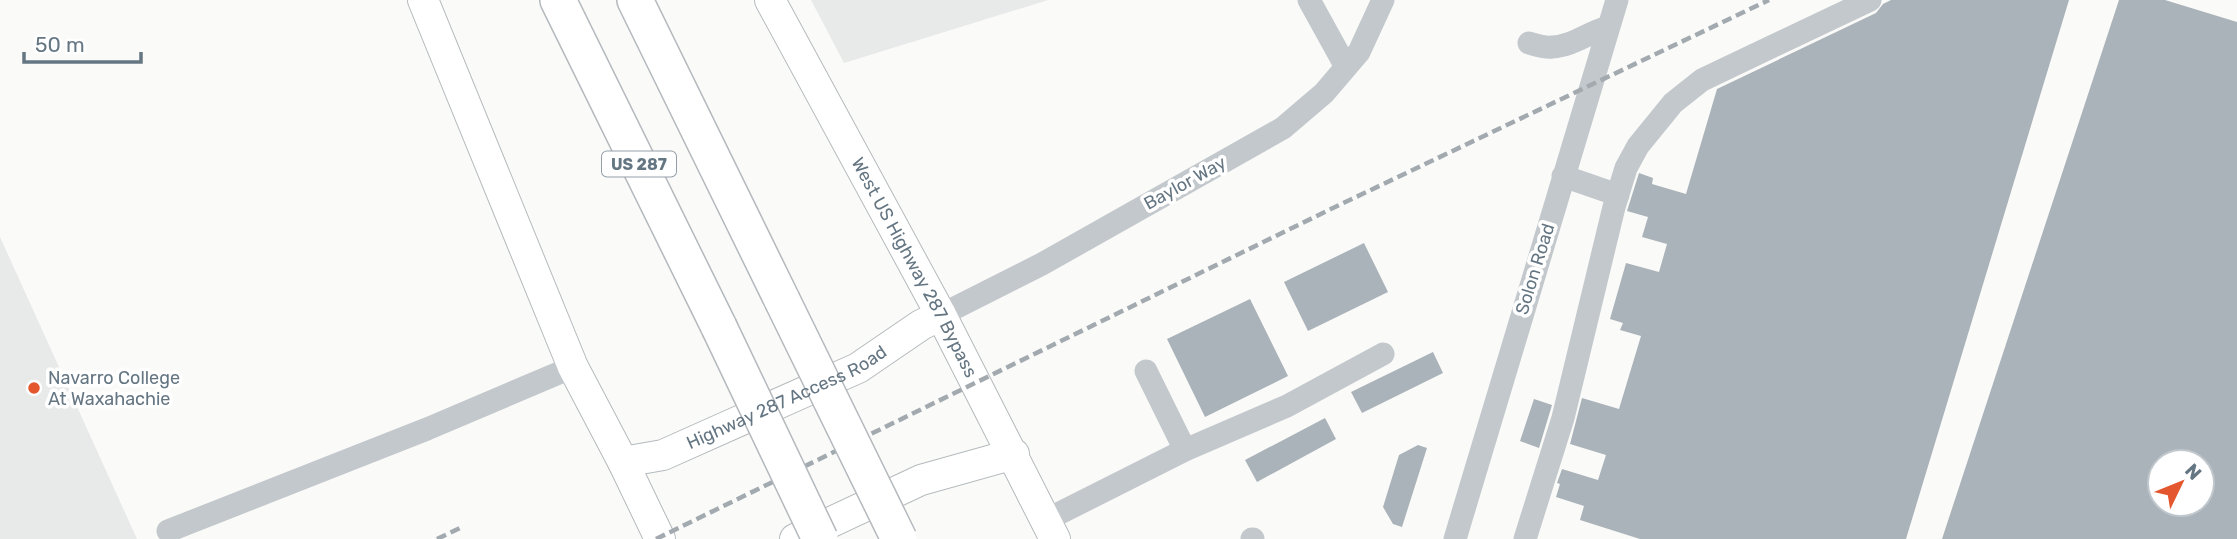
<svg xmlns="http://www.w3.org/2000/svg" width="2237" height="539" viewBox="0 0 2237 539" font-family="Rubik,sans-serif">
  <style>
    .built { fill: #e8e9e9 }
    .building { fill: #aab3b9; fill-rule: evenodd }
    .lines { fill: none; stroke-linecap: round; stroke-linejoin: round }
    .major-casing { stroke: #b5babe; stroke-width: 32 }
    .highway-casing { stroke: #b4b9bd; stroke-width: 38 }
    .minor { stroke: #c3c8cc; stroke-width: 23 }
    .major { stroke: #fff; stroke-width: 30 }
    .highway { stroke: #fff; stroke-width: 35 }
    .rail { stroke: #a2aab0; stroke-width: 4.5; stroke-dasharray: 10 5; stroke-linecap: butt }
    .highway-bridge-casing { stroke: #b4b9bd; stroke-width: 38; stroke-linecap: butt }
    .highway-bridge { stroke: #fff; stroke-width: 35 }
    .poi-dot { fill: #e4572e; stroke: #fff; stroke-width: 2.5 }
    .labels { text-anchor: middle; dominant-baseline: central; stroke-width: 7; stroke-linejoin: round; paint-order: stroke }
    .shield { fill: #fff; stroke: #939fa8; stroke-width: 2 }
    .shield-label { font-size: 16px; font-weight: bold; fill: #657683 }
    .street-label { font-size: 18px; fill: #657683; stroke: #fff }
    .poi-label { font-size: 18px; fill: #657683; stroke: #fff; text-anchor: start }
  </style>
  <rect width="100%" height="100%" fill="#fafaf8"/>
  <path class="built" d="M811 0H1048L844 63Z
    M0 237 137 539H0Z"/>
  <path class="building" d="M1891 0H2069L1906 539H1640L1580 520 1584 506 1556 497 1560 484 1557 483 1562 469 1598 480 1606 455 1570 444 1582 398 1619 409 1641 336 1620 330 1623 323 1610 319 1626 263 1659 272 1667 244 1642 237 1648 217 1627 211 1639 173 1653 178 1652 184 1686 194 1717 89 1876 13 1883 4Z
    M2119 0H2165L2237 22V539H1942ZM2160 462H2202V504H2160Z
    M1364 243 1388 292 1308 331 1284 282Z
    M1250 299 1288 376 1205 417 1167 339Z
    M1433 352 1443 373 1362 413 1351 392Z
    M1534 399 1552 405 1539 448 1520 441Z
    M1325 418 1336 439 1257 482 1245 460Z
    M1418 445 1427 448 1402 527 1393 524 1383 507 1399 455Z"/>
  <g class="lines">
    <defs>
      <g id="major">
        <path d="M423 0 573 367 623 462 660 539"/>
        <path id="s1" d="M770 0 941 315 1055 539"/>
        <path id="s2" d="M623 462 663 455 858 368 921 325 941 315"/>
        <path d="M795 539 921 480 1014 454"/>
      </g>
      <path id="highway" d="M558 0 719 327
        M635 0 782 300"/>
    </defs>
    <use href="#major" class="major-casing"/>
    <use href="#highway" class="highway-casing"/>
    <path class="minor" d="M1309 0 1346 67
      M1529 43C1536 45 1545 48 1552 47 1573 46 1589 32 1608 27
      M1563 176 1618 195
      M941 315 1042 264 1283 128 1324 93 1359 52 1383 0
      M1185 450 1287 406 1383 354
      M1046 520 1185 450 1146 371
      M168 531 427 429 573 367
      M1252 539H1253
      M1455 539 1617 0
      M1525 539 1563 418 1614 207 1626 168 1638 146 1673 103 1702 80 1870 0"/>
    <use href="#major" class="major"/>
    <use href="#highway" class="highway"/>
    <path class="rail" d="M437 539 464 526
      M656 539 1333 208 1769 0"/>
    <defs>
      <path id="highway-bridge" d="M782 300 899 539
        M719 327 820 539"/>
    </defs>
    <use href="#highway-bridge" class="highway-bridge-casing"/>
    <use href="#highway-bridge" class="highway-bridge"/>
  </g>
  <circle class="poi-dot" cx="34" cy="388" r="7"/>
  <g class="labels">
    <rect class="shield" x="602" y="151.5" width="74" height="25" rx="5"/>
    <g class="shield-label">
      <text x="639" y="164">US 287</text>
    </g>
    <g class="street-label">
      <text transform="translate(1185 183) rotate(-29)">Baylor Way</text>
      <text stroke="none"><textPath href="#s1" startOffset="304">West US Highway 287 Bypass</textPath></text>
      <text transform="translate(1535 269) rotate(-73)">Solon Road</text>
      <text stroke="none"><textPath href="#s2" startOffset="177">Highway 287 Access Road</textPath></text>
    </g>
    <g class="poi-label">
      <text x="48" y="378">Navarro College<tspan x="48" dy="21">At Waxahachie</tspan></text>
    </g>
  </g>
  <g transform="translate(2181 483) rotate(47)"><circle r="33" fill="#ffffff" stroke="#c1c8cd" stroke-width="2"/>
  <path d="M0-5L12 26L0 18L-12 26Z" fill="#e4572e"/>
  <text y="-10" font-size="19" font-weight="bold" text-anchor="middle" fill="#657683">N</text>
  </g>
  <path d="M24 52v10h117v-10" fill="none" stroke="#657683" stroke-width="3.5"/>
  <text x="35" y="52" font-size="21" fill="#657683" stroke="#ffffff" stroke-width="5" paint-order="stroke">50 m</text>
</svg>
